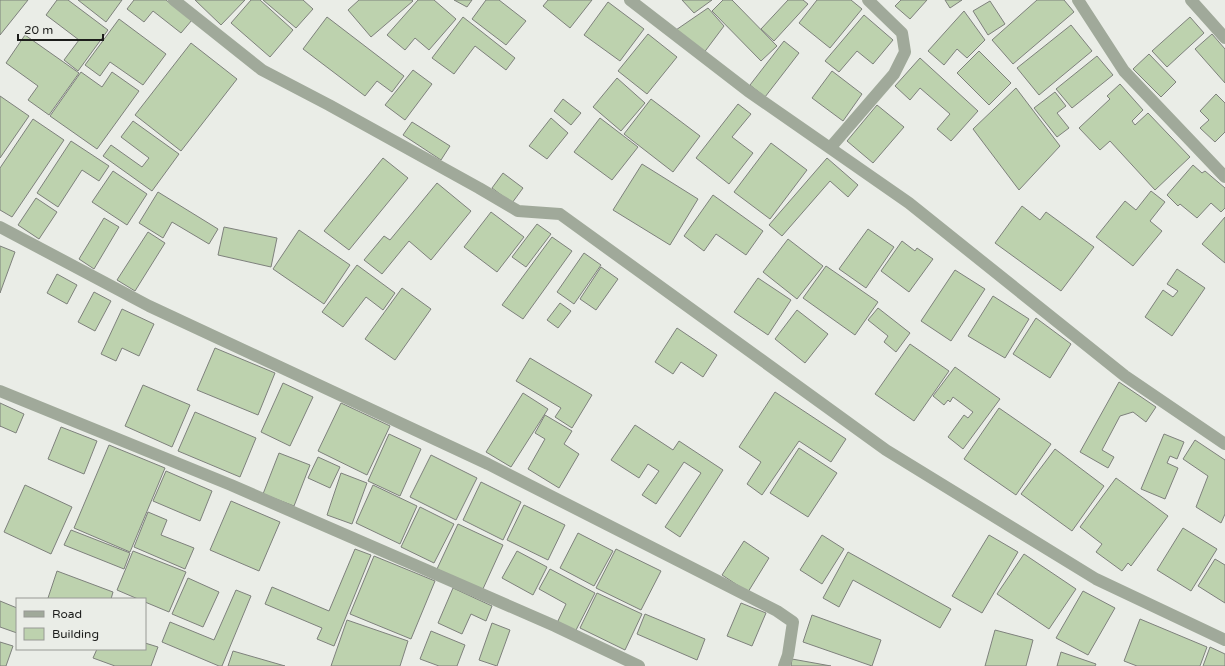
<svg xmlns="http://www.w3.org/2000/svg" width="1225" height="666" viewBox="0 0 1225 666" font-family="'Varela Round',sans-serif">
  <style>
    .building { fill: #bdd2ae; stroke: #7e817c }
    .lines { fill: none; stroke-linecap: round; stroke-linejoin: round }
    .minor { stroke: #a0a99a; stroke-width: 12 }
  </style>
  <rect width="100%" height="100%" fill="#eaede7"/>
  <path class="building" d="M0 0H28L0 35Z
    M57 0H68L108 30 78 71 64 60 79 40 46 15Z
    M78 0H122L106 22Z
    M134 0H166L192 20 181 33 153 11 144 22 127 9Z
    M195 0H245L221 25Z
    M251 0H260L293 30 270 57 231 23Z
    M263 0H303L313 9 296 28Z
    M359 0H412L413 1 371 37 348 10Z
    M418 0H434L456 19 429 50 415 38 405 50 387 35Z
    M454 0H472L467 7Z
    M486 0H499L526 21 506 45 472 19Z
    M548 0H592L570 28 543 6Z
    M682 0H712L694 13Z
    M723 0H732L777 46 761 61 712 11Z
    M788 0H803L808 4 774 41 761 29Z
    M817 0H851L862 9 830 48 799 23Z
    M901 0H927L910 19 895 6Z
    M945 0H962L950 8Z
    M1037 0H1064L1074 12 1013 64 992 40Z
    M990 1 1005 24 988 35 973 11Z
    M608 2 644 29 620 61 584 35Z
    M708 8 724 26 703 54 673 32Z
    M964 11 985 40 967 58 957 49 944 65 928 51Z
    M864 15 893 40 873 64 857 51 839 72 825 61Z
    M327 17 404 76 392 92 377 81 365 96 303 49Z
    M463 17 515 58 506 70 475 46 454 74 432 58Z
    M1190 17 1204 33 1167 67 1152 51Z
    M119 19 166 54 143 85 110 62 100 76 85 65Z
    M1071 25 1092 51 1039 95 1017 68Z
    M648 34 677 57 647 94 618 71Z
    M1212 34 1225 49V83L1195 49Z
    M25 35 79 73 49 115 28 100 38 86 6 63Z
    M784 41 799 53 765 97 750 85Z
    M191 43 237 79 181 151 135 115Z
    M979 51 1011 83 989 105 957 73Z
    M1149 54 1176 82 1161 97 1133 69Z
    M1097 56 1113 75 1072 108 1056 89Z
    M920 58 978 111 951 141 937 129 950 114 920 88 910 100 895 86Z
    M413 70 432 84 405 120 385 105Z
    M832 71 862 94 843 121 812 98Z
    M81 72 102 87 112 72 139 91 97 149 50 116Z
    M617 78 645 103 621 131 593 107Z
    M1120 84 1143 110 1132 121 1135 125 1148 113 1190 157 1155 190 1110 141 1100 150 1079 128 1110 99 1107 96Z
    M1016 88 1060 146 1019 190 973 129Z
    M1055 92 1066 106 1057 113 1069 128 1057 137 1034 108Z
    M1216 94 1225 103V132L1215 142 1200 128 1209 120 1200 111Z
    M0 96 29 116 0 158Z
    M563 99 581 113 571 125 554 111Z
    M651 99 700 136 673 172 624 134Z
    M738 104 751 114 732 137 753 153 729 184 696 158Z
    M877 105 904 127 873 163 847 141Z
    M551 118 568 133 547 159 529 146Z
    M600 118 638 147 612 180 574 152Z
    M33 119 64 140 12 217 0 210V168Z
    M133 121 179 154 152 191 103 156 111 145 142 167 149 158 121 137Z
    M412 122 450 146 441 160 403 135Z
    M71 141 109 166 99 181 82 170 58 207 37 193Z
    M771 143 807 170 770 219 734 192Z
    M383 158 408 178 349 250 324 231Z
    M827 158 858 185 848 197 830 181 782 236 769 225Z
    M642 164 698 199 670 245 613 210Z
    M1193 165 1202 173 1205 171 1225 188V208L1221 212 1211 203 1197 218 1180 204 1178 206 1167 195Z
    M113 171 147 194 127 225 92 202Z
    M503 173 523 188 512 203 492 188Z
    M437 183 471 211 431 260 409 241 382 274 364 260 384 236 390 240Z
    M1151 191 1165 202 1150 221 1162 231 1133 266 1096 237 1125 201 1136 210Z
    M158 192 218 229 209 244 172 222 163 238 139 223Z
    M713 195 763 231 746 255 716 234 704 251 684 236Z
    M36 198 57 212 39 239 18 225Z
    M1022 206 1040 220 1046 212 1094 247 1061 291 995 243Z
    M491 212 524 237 497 272 464 247Z
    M1225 217V263L1202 244Z
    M104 218 119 227 94 269 79 259Z
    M537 224 551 234 526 267 512 257Z
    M224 227 277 238 271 267 218 255Z
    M868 229 894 247 866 288 839 269Z
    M299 230 350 265 324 304 273 269Z
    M148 232 165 243 135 291 117 280Z
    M552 237 572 251 523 319 502 305Z
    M788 239 823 266 797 299 763 272Z
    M902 241 915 251 917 248 933 259 909 292 881 271Z
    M0 246 15 252 0 293Z
    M584 253 601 265 574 304 557 292Z
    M357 265 395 293 383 310 366 297 343 327 322 312Z
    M826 266 878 302 855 335 803 298Z
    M601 267 618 279 596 310 580 299Z
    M1177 269 1205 288 1172 336 1145 317 1163 290 1173 297 1178 291 1167 284Z
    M955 270 985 289 951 341 921 321Z
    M57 274 77 285 67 304 47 293Z
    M758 278 791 300 768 335 734 312Z
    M402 288 431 309 395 360 365 339Z
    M94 292 111 301 95 331 78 322Z
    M993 296 1029 319 1005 358 968 336Z
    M560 303 571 311 558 328 547 320Z
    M878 308 910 333 896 352 884 342 888 336 868 320Z
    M122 309 154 324 139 356 122 348 116 361 101 354Z
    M797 310 828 334 805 363 775 339Z
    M1036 318 1071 344 1050 378 1013 354Z
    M677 328 717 355 703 377 681 362 673 374 655 362Z
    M910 344 949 371 914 421 875 394Z
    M215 348 275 373 258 415 197 390Z
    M530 358 592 395 572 428 555 417 561 408 516 381Z
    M955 367 1000 399 963 449 948 437 964 415 968 418 973 412 953 397 950 402 948 400 944 405 933 396Z
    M1119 382 1156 407 1146 422 1133 412 1120 416 1102 450 1114 457 1108 468 1080 452Z
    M283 383 313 397 290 446 261 432Z
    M143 385 190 405 172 447 125 426Z
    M775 392 846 439 831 462 799 441 762 495 747 484 761 462 739 447Z
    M523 393 548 409 511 467 486 452Z
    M0 403 24 414 16 433 0 426V427Z
    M341 403 390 426 367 475 318 451Z
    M999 408 1051 444 1016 495 964 459Z
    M195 412 256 438 240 477 178 451Z
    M545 415 572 431 564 444 579 454 559 488 528 469 545 439 535 433Z
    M635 425 673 450 679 441 723 470 680 537 665 527 701 473 684 462 656 504 642 495 659 471 648 464 639 478 611 460Z
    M61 427 97 441 84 474 48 459Z
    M389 434 421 449 400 496 368 481Z
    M1164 434 1184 442 1177 459 1170 456 1167 463 1178 468 1165 499 1141 489Z
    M1195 440 1225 460V514L1221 523 1196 507 1208 476 1183 459Z
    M109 445 165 468 130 552 74 528Z
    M799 448 837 473 808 517 770 493Z
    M1055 449 1104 486 1072 531 1021 494Z
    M279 453 310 465 294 506 263 494Z
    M431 455 477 478 456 520 410 497Z
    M318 457 340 467 330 488 308 478Z
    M166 471 212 491 200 521 153 501Z
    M341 473 367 483 352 524 327 515Z
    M1116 478 1168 516 1131 566 1128 563 1122 571 1096 552 1102 544 1080 527Z
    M481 482 521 502 503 540 463 520Z
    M25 485 72 507 51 554 4 532Z
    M373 485 417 506 400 544 356 523Z
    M231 501 280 522 259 571 210 550Z
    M524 505 565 525 548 560 507 540Z
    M420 507 454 524 434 563 401 547Z
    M148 512 167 520 161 535 194 548 185 569 134 547Z
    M458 524 503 545 482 591 437 569Z
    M1183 528 1217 549 1191 591 1157 570Z
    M71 530 130 553 124 569 64 545Z
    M578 533 613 551 594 586 560 568Z
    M822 535 844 549 822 584 800 570Z
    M989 535 1018 552 982 613 952 596Z
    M744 541 769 558 748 592 722 575Z
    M355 549 371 555 334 646 317 639 322 628 265 604 272 587 329 611Z
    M616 549 661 571 641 610 596 588Z
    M133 551 186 572 169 612 145 602V599H138L117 590Z
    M517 551 547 567 533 595 502 578Z
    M848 552 951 609 940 628 853 580 839 607 823 598Z
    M1024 554 1076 589 1049 629 997 594Z
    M374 556 435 581 411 639 350 614Z
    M1215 559 1225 565V603L1198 586Z
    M550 569 595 593 575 632 557 623 566 604 539 589Z
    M57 571 113 592 111 599H51L48 598Z
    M188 578 219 592 203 627 172 614Z
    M453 588 492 606 486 621 471 614 462 634 438 623Z
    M236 590 251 596 222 666H219L162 642 170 622 214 640Z
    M1083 591 1115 608 1088 655 1056 638Z
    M597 593 642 614 625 650 580 628Z
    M0 601 17 608V633L0 627Z
    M741 603 766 613 752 646 727 636Z
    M645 614 705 639 697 660 637 634Z
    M812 615 881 640 872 666 803 642Z
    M1140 619 1207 647 1200 666H1137L1124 661Z
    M347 620 408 641 400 666H331Z
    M492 623 510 630 497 666 479 660Z
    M995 630 1033 640 1026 666H985Z
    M431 631 465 645 457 666H439L420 659Z
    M0 642 13 646 6 666H0Z
    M145 643 158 647 151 666H115L93 658 97 649H145Z
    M1210 647 1225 654V666H1203Z
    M233 651 285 666H228Z
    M1061 652 1096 664 1095 666H1057Z
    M792 659 831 666H791Z"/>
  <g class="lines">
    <path class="minor" d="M174 0 262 70 329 105 479 188 518 211 560 214 886 450 1096 579 1225 640
      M630 0 748 91 909 203 1125 376 1225 444
      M1078 0 1124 71 1225 177
      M1191 0 1225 38
      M830 148 894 74 905 52 902 33 868 0
      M0 227 149 306 488 464 777 611 793 622 788 655 784 666
      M0 391 231 485 555 626 639 666"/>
  </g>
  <rect x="16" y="598" width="130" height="52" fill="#eaede7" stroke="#989a95"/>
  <rect x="24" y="611" width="20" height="6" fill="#a0a99a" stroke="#989a95"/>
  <text x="52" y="618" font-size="12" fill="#1c1d1b">Road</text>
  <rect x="24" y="628" width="20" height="12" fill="#bdd2ae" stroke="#989a95"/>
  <text x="52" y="638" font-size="12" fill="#1c1d1b">Building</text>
  <path d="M18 34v6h85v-6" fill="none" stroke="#1c1d1b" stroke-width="2"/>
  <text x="24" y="34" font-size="12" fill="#1c1d1b" stroke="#eaede7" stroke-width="3" paint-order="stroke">20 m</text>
</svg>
